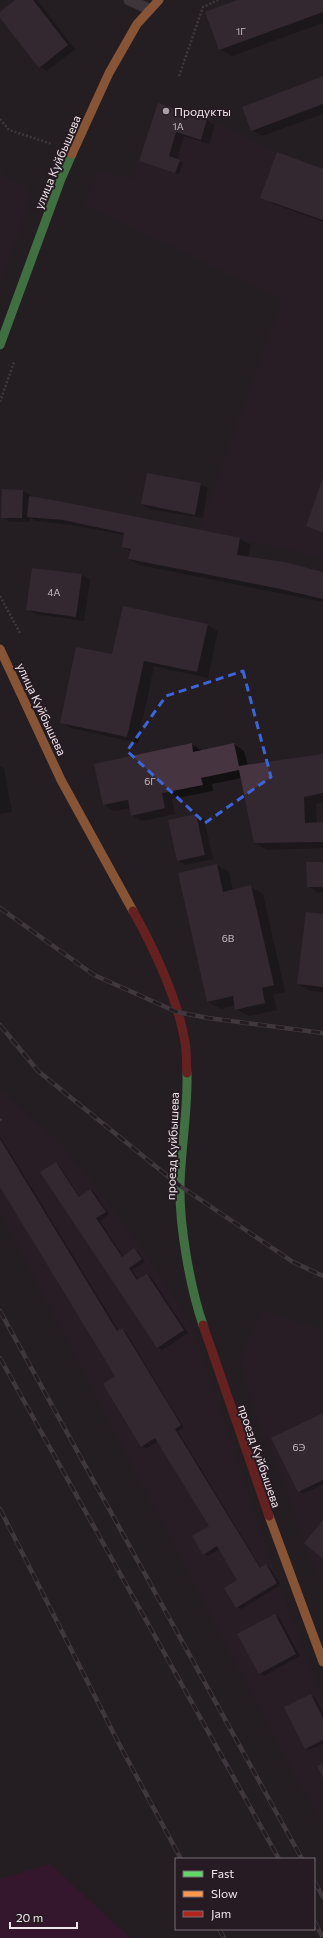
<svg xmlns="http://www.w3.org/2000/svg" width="323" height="1938" viewBox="0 0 323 1938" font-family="Commissioner,sans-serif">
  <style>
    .built { fill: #2e1e29 }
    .green { fill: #471139 }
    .shadow { fill: #0007 }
    .building { fill: #463441 }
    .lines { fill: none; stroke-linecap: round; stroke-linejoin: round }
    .path { stroke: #5d5459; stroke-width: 2.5; stroke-dasharray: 2 2; stroke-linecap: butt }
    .lane { stroke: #5e525a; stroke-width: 11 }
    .fast { stroke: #63d668; stroke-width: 9 }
    .slow { stroke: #ff974d; stroke-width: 9 }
    .jam { stroke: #b3261e; stroke-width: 9 }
    .rail-casing { stroke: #60575d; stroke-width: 4.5 }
    .rail { stroke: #271b23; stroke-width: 3; stroke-dasharray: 9; stroke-linecap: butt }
    .marked { fill: none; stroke: #3c65db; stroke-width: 3; stroke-dasharray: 8 5; stroke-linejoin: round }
    .poi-dot { fill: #a8a0a5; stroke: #271b23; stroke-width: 1.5 }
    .labels { text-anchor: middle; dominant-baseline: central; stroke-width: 4; stroke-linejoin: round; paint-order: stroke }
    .number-label { font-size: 10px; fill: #c5bac0 }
    .poi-label { font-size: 12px; fill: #efe6eb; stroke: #271b23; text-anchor: start }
    .street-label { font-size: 12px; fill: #efe6eb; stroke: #271b23 }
  </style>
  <rect width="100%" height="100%" fill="#241e22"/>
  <path class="built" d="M158 103 207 119 277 152 323 169V557L199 530 282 300 84 204 97 175 105 171 132 179 139 161 147 158 143 147Z
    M0 170 6 179 23 185 31 197 0 285Z
    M3 1092 64 1147 143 1250 194 1330 278 1583 323 1700V1824L295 1776 0 1212V1094Z
    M262 1311 323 1330V1584L304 1543 283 1479 262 1434 240 1359Z"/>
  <path class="green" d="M50 1864 130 1938H0V1879Z"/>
  <path class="shadow" d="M17 0H37L75 49 47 71 39 67 0 17V13Z
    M240 0H323V23L232 56 220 49Z
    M323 77V114L262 136 252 130Z
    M159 104 207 120 215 125 209 144 184 136 177 160 183 163 179 174 144 163Z
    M323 170V222L274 204 262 197Z
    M323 480V534L307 526Z
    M200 484 208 488 203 518 150 509 142 504Z
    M23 491 31 495 30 497 240 539 251 545 248 558 323 573V602L140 565 129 559 131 551 123 547 125 535 72 525 36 521 30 517V522H10L2 517Z
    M82 575 90 580 84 621 35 614 28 609Z
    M207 625 218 631 208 678 154 666 138 743 71 728 61 722 113 655Z
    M191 744 203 751 234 744 244 751 248 766 323 755V802L316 804 317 824 323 823V848L267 850 255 843 242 778 212 784 213 791 172 799 175 814 142 821 132 815 130 808 114 811 104 805Z
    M0 766 4 768 12 812 0 814Z
    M196 815 204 819 213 859 185 865 178 860Z
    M323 863V892L318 893 308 886Z
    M217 865 229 872 233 890 250 887 263 894 285 992 273 995 277 1010 249 1016 236 1009 235 1005 221 1009 208 1002Z
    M323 915V992L311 991 298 984Z
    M0 1136 119 1331 122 1329 126 1332 184 1428 178 1431 261 1568 266 1565 270 1568 281 1585 241 1609 237 1607 239 1580 220 1549 208 1556 204 1554 210 1526 158 1441 146 1449 142 1446 116 1376 0 1185Z
    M56 1163 60 1166 80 1197 90 1190 94 1192 109 1214 100 1221 124 1257 134 1250 139 1252 145 1262 132 1270 139 1280 147 1275 151 1277 188 1333 162 1350 158 1347 42 1173Z
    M323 1414V1484L303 1494 299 1491Z
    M275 1615 279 1617 300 1656 264 1676 260 1673Z
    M311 1695 315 1697 323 1713V1744L309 1750 305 1748Z"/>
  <path class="building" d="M15 0H33L68 45 39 68 0 18V12Z
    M237 0H323V12L219 50 205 12Z
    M323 76V104L251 131 242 107Z
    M158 103 207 119 201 140 176 132 169 156 180 160 175 173 139 161Z
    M277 152 323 169V220L260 198Z
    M147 473 201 483 195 515 141 504Z
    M323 478V533L306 526Z
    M2 489 23 490 22 518H1Z
    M29 496 64 502 240 538 237 555 284 562 323 572V599L276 588 128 559 131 549 122 547 124 533 63 520 27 517Z
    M32 568 82 574 76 617 26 610Z
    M123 606 208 624 197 672 144 661 127 737 60 723 76 647 112 654Z
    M192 743 193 752 234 743 239 766 323 754V793L304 797 305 823 323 822V842L254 843 239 770 201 778 203 785 162 793 165 808 131 816 128 800 103 805 94 764Z
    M196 814 205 855 177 861 168 820Z
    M306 862H323V887H307Z
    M217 864 223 892 251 885 274 985 262 988 265 1003 235 1010 233 996 207 1002 178 873Z
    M306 912 323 914V987L297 984Z
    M0 1139 117 1331 122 1328 181 1425 175 1429 260 1568 266 1564 277 1583 236 1608 224 1588 237 1580 217 1546 203 1555 192 1536 209 1526 155 1438 141 1447 103 1384 115 1376 0 1187Z
    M56 1162 79 1197 90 1189 106 1212 96 1218 122 1257 134 1248 142 1259 129 1268 137 1280 147 1274 184 1330 157 1348 40 1172Z
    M323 1413V1480L298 1492 271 1438Z
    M323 1520V1559L304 1543Z
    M275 1614 296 1654 259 1674 237 1634Z
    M311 1694 323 1718V1740L305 1749 284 1707Z
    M323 1763V1778L317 1766Z"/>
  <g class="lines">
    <path class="path" d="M179 76 203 7 218 0
      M0 119 9 130 52 144
      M0 402 14 362
      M0 596 20 633
      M0 1119 2 1121"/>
    <path class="lane" d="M129 0 149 9"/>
    <path class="fast" d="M0 345 61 179 72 154
      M187 1073C188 1110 181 1147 180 1185 179 1225 190 1287 203 1325"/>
    <path class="slow" d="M72 154 109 73 137 24 159 0
      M0 649 61 780 133 911
      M269 1516 323 1662"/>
    <path class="jam" d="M133 911C154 948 178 1000 185 1042 187 1052 186 1063 187 1073
      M203 1325 269 1516"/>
    <defs>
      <path id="rail" d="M0 908 94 975 177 1012 208 1018 323 1033
        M0 1025 38 1071 180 1186 293 1262 323 1276
        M0 1311 302 1859
        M0 1358 279 1859
        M0 1509 117 1740 181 1859
        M314 1881 323 1897
        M314 1921 323 1938
        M219 1929 224 1938"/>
    </defs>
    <use href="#rail" class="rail-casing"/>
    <use href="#rail" class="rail"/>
  </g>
  <path d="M0 0H323V1938H0ZM243 671 271 777 205 823 127 751 166 696Z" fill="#241e22" fill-opacity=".55" fill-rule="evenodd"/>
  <path class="marked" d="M243 671 271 777 205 823 127 751 166 696Z"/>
  <circle class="poi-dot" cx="166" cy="111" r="4"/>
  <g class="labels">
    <g class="number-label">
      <text x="241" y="31">1Г</text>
      <text x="178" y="126">1А</text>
      <text x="54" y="592">4А</text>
      <text x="150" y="781">6Г</text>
      <text x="228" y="938">6В</text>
      <text x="299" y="1447">6Э</text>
    </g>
    <g class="poi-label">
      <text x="174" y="111">Продукты</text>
    </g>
    <g class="street-label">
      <text transform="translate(57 162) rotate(-67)">улица Куйбышева</text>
      <text transform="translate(42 709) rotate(65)">улица Куйбышева</text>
      <text transform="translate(172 1146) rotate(-88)">проезд Куйбышева</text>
      <text transform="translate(260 1456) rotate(71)">проезд Куйбышева</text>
    </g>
  </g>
  <rect x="175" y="1858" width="140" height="72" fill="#271b23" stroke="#776c73"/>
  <rect x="183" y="1871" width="20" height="6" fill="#63d668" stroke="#776c73"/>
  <text x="211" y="1878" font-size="12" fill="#efe6eb">Fast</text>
  <rect x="183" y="1891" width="20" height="6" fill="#ff974d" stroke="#776c73"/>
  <text x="211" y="1898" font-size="12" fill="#efe6eb">Slow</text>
  <rect x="183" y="1911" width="20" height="6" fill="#b3261e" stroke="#776c73"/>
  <text x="211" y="1918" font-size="12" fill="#efe6eb">Jam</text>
  <path d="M10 1922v6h67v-6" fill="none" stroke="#efe6eb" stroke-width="2"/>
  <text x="16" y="1922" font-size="12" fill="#efe6eb" stroke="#271b23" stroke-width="3" paint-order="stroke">20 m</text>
</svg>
